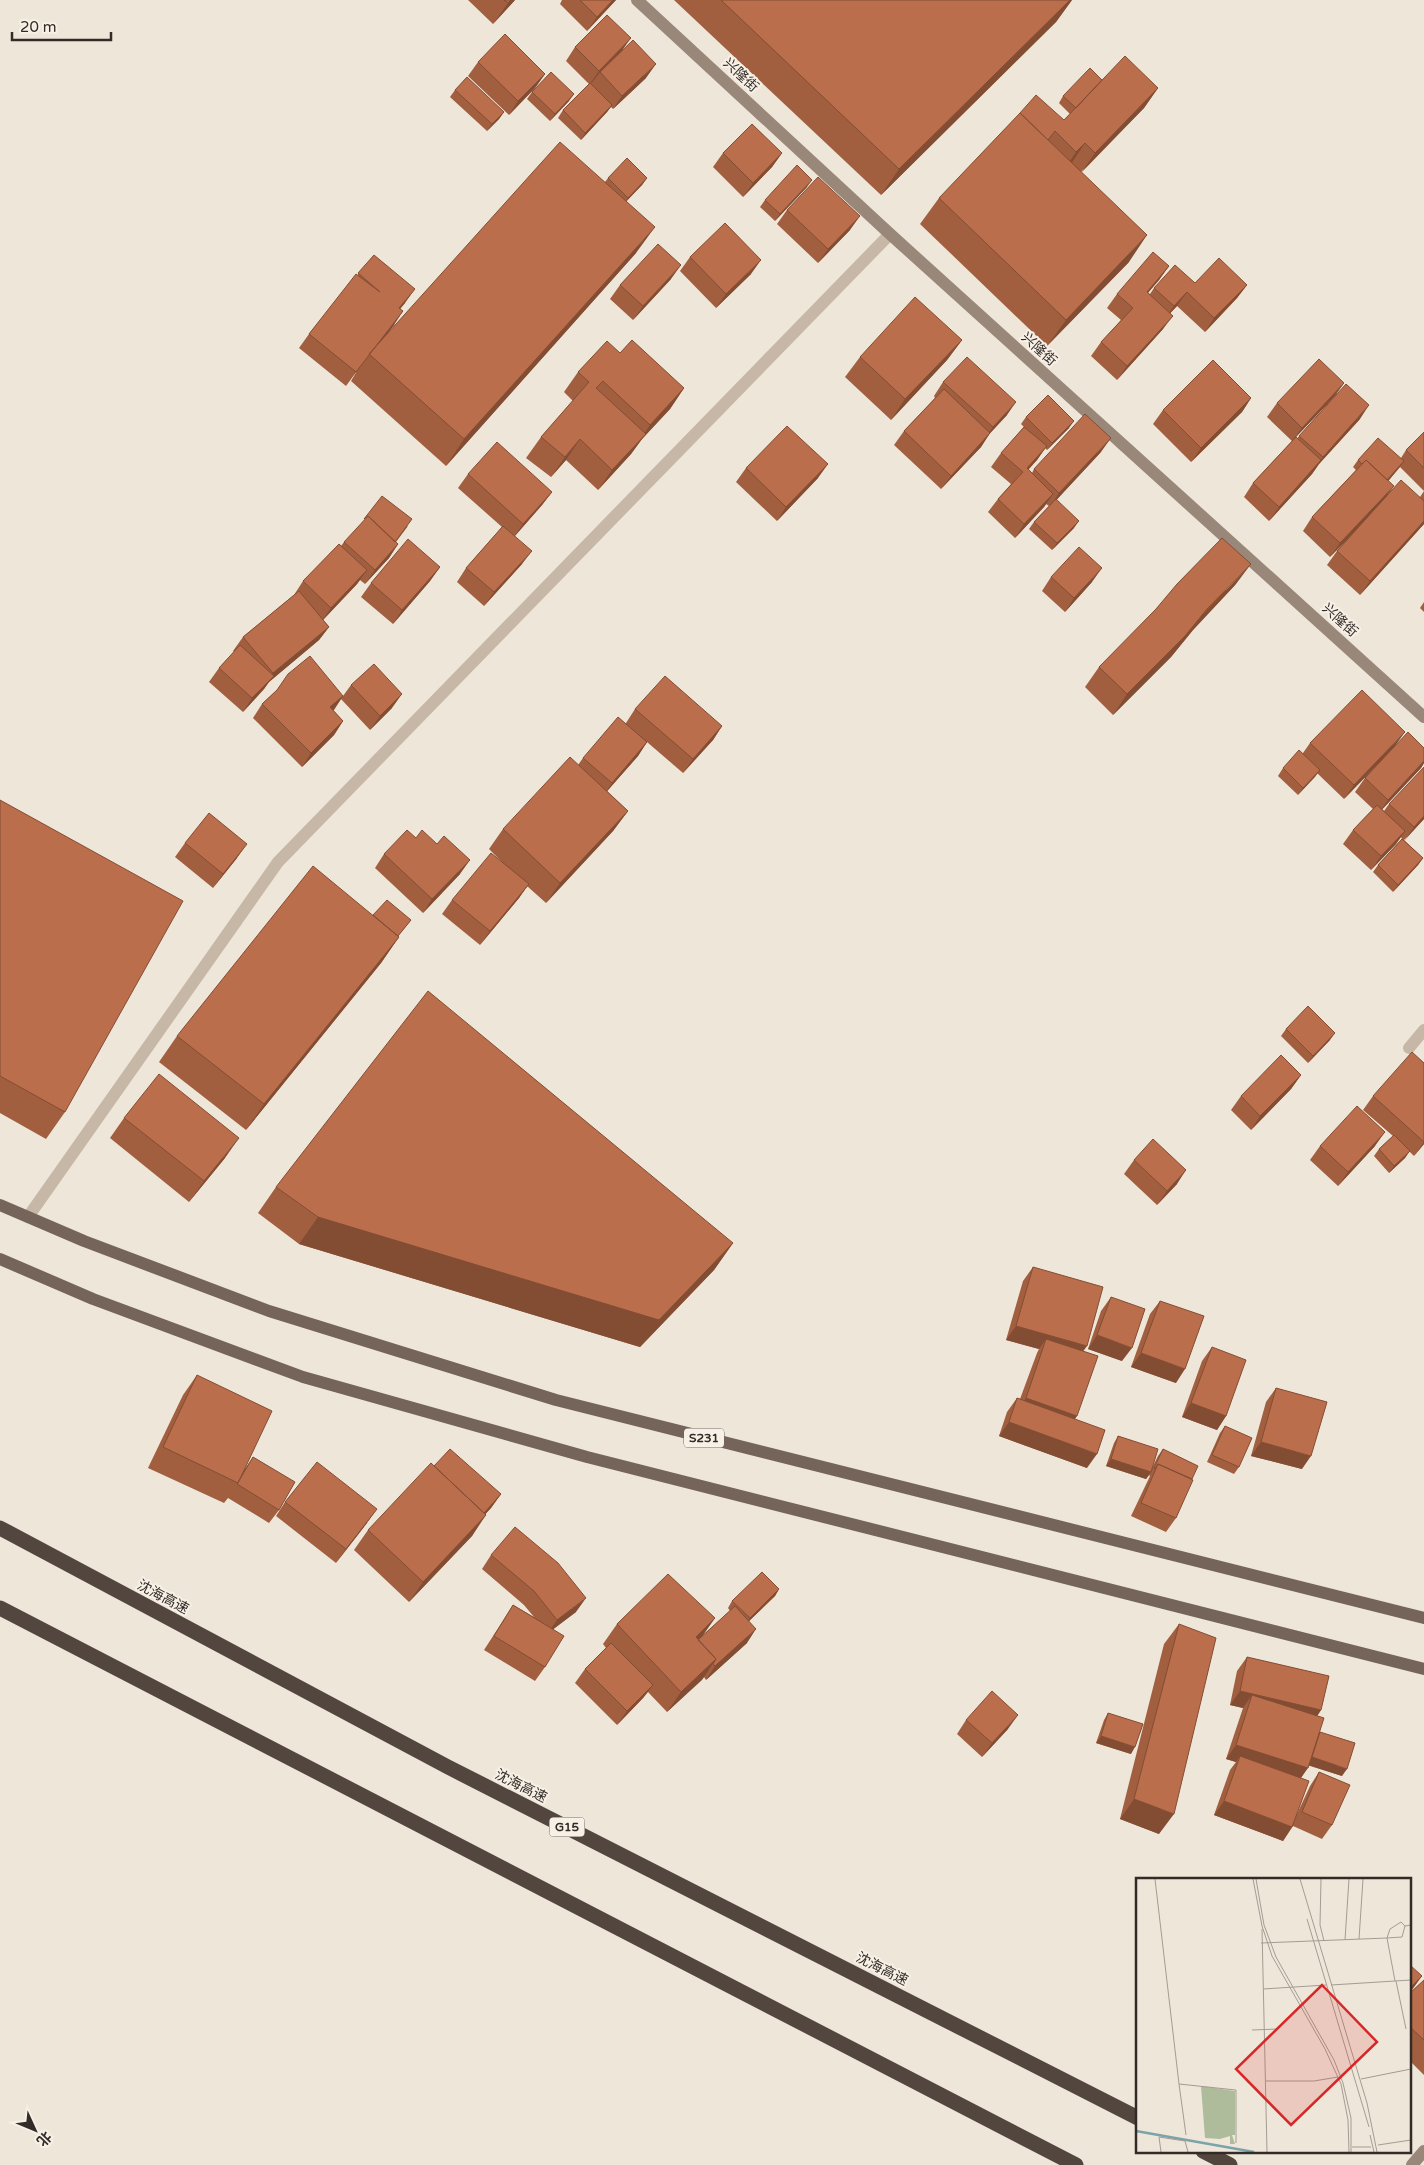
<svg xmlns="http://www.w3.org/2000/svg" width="1424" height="2165" viewBox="0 0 1424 2165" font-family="'Varela Round','Noto Sans SC',sans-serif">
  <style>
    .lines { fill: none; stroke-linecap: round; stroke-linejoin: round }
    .street { stroke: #c6b7a7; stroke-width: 12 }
    .secondary { stroke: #998779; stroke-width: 12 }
    .primary { stroke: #746459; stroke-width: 12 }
    .highway { stroke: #53463f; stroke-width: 15 }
    .wall { fill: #a15f40; fill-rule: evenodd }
    .shaded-wall { fill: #834d34 }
    .building { fill: #bb6e4b; stroke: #834d34 }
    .labels { text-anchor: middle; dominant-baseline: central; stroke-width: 4; stroke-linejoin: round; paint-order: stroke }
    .shield { fill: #f7f0e6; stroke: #6e6660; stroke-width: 1 }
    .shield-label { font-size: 12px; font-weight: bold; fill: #332b27 }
    .street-label { font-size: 14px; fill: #332b27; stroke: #f7f0e6 }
    .inset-river { fill: none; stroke: #7ba4a9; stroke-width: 2.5 }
    .inset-road { fill: none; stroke: #a49b92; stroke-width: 1 }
    .view { fill: #d62828; fill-opacity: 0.15; stroke: #d62828; stroke-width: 2.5 }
    .inset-edge { fill: none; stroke: #332b27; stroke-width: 2.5 }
  </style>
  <rect width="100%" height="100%" fill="#efe6da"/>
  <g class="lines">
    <path class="street" d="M1409 1048 1424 1030
      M28 1217 278 862 890 234"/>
    <path class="secondary" d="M637 0 890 234 1424 717
      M1412 2165 1424 2151"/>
    <path class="primary" d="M0 1205 84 1241 269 1311 556 1400 1424 1618
      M0 1259 93 1299 303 1377 587 1457 1424 1669"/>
    <path class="highway" d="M0 1528 448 1767 1138 2118
      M0 1608 1076 2165
      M1203 2151 1230 2165"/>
  </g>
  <path class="wall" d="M468 0H515L493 24Z
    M562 0H616L587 31 560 4Z
    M674 0H1072L1056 22 881 195Z
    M575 47 623 49 646 78 613 109 611 107 607 112 581 140 558 118 563 110 589 84 566 61Z
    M478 62 545 74 535 88 509 115 468 76Z
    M1102 80 1158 88 1144 108 1081 172 1129 262 1047 346 920 224 939 198 1064 120 1070 114 1059 103 1063 96Z
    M455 90 504 112 499 119 487 131 450 97Z
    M532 92 569 101 550 121 527 99Z
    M723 153H782L772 167 743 197 713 167Z
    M608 178H647L642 185 626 201 636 253 446 466 351 381 357 371 346 386 299 348 309 334 374 255 405 303 400 309 394 325 382 341 605 182Z
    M807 187 775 221 760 207 765 200Z
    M787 210 850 230 818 263 777 224Z
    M690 257 751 274 716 308 680 271Z
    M1169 266 1159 280 1148 293 1150 294 1154 288 1195 283 1247 285 1237 298 1205 332 1177 306 1170 313 1163 329 1117 380 1091 356 1101 342 1121 320 1107 308 1117 294Z
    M671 279 633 320 610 299 620 285Z
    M962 340 947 360 891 420 845 377 860 357Z
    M620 353 684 388 670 409 642 439 631 454 598 490 566 460 551 477 526 458 541 437 573 401 564 392 578 372Z
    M943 382 1007 415 990 433 981 447 941 489 894 445 904 431 935 398 934 396Z
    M1344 383 1334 397 1296 437 1297 439 1299 436 1360 419 1319 464 1312 474 1269 521 1244 497 1253 483 1292 441 1267 417 1277 403Z
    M1251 398 1242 412 1191 462 1153 424 1163 410Z
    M1026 417 1069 428 1047 450 1045 448 1037 460 1028 470 1032 473 1034 469 1101 452 1056 500 1074 528 1052 550 1029 529 1034 522 1049 506 1046 504 1044 507 1015 538 988 512 998 499 1011 484 991 467 1001 453 1024 427 1021 424Z
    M1424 432V524L1360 595 1327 565 1337 551 1347 540 1330 557 1303 531 1312 517 1356 470 1353 467 1358 460 1401 458 1406 450ZM1400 467 1424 491 1420 497 1388 495V481Z
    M746 468 818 478 777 521 736 482Z
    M468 474 552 492 542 505 515 536 522 564 484 606 457 582 466 568 502 527 458 488Z
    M408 526 396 542 398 544 389 558 365 584 360 580 357 584 323 620 329 627 319 640 269 682 264 689 243 712 209 682 219 668 234 652 233 651 243 637 294 595 303 581 341 546 344 542Z
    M440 567 430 581 393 624 361 597 371 583Z
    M1051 577 1092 582 1065 612 1042 591Z
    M1236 584 1193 630 1171 657 1113 715 1085 687 1099 667Z
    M1424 602V612L1420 608Z
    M351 685 392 708 370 730 341 699 333 710 343 721 334 735 302 767 253 718 262 704 277 690 343 696Z
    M635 709 722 726 713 740 683 773 647 742 638 756 607 791 628 811 613 831 546 903 527 886 519 898 480 945 442 914 452 900 502 862 489 849 503 829 578 765 583 758 626 723Z
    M1310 743 1396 745 1424 748V763L1421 768 1382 809 1384 811 1389 804 1424 819 1404 840 1423 858 1418 865 1393 892 1373 872 1378 865 1402 839 1401 837 1396 844 1371 870 1343 844 1353 830 1373 809 1355 792 1365 778 1390 752 1344 799 1317 773 1298 795 1278 776 1283 768 1303 753Z
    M0 800 65 1112 46 1139 0 1113Z
    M416 838 437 844 460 874 423 913 375 868 384 854Z
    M185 843 237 858 213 888 175 857Z
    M373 915 411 920 398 936 399 937 381 963 246 1130 159 1062 177 1036Z
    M1286 1029 1330 1040 1308 1063 1281 1036Z
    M1424 1063V1144L1414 1156 1409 1151 1405 1158 1389 1173 1374 1156 1379 1149 1393 1136 1363 1110 1373 1096Z
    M1301 1075 1291 1089 1251 1130 1231 1110 1241 1096Z
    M124 1118 225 1158 189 1202 110 1138Z
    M1320 1146H1375L1338 1186 1310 1160Z
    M1134 1160 1177 1184 1157 1205 1124 1174Z
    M276 1187 733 1243 714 1270 640 1347 299 1244 258 1213Z
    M1033 1267 1083 1351 1075 1419 1087 1468 999 1436 1007 1412 1017 1398 1020 1399 1037 1353 1039 1349 1006 1340 1023 1281Z
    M1111 1297 1122 1361 1088 1349 1101 1311Z
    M1160 1301 1176 1383 1131 1367 1150 1314Z
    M1212 1347 1226 1416 1217 1430 1182 1417 1202 1361Z
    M197 1375 244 1470 253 1457 279 1510 269 1523 228 1498 224 1503 148 1468 183 1395Z
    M1276 1388 1302 1469 1251 1456 1266 1402Z
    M1225 1426 1239 1467 1234 1474 1207 1462 1220 1433Z
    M1118 1436 1151 1470 1158 1456 1163 1449 1192 1479 1176 1518 1166 1532 1131 1516 1150 1476 1149 1475 1150 1474 1146 1479 1106 1466 1114 1443Z
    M434 1466 501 1494 491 1508 485 1514 472 1536 409 1602 354 1550 368 1530Z
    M285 1502 367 1523 336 1563 276 1516Z
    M491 1555 576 1612 553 1629 545 1667 535 1681 484 1650 513 1605 534 1617 524 1605 482 1569Z
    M779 1589 775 1596 749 1621 747 1643 706 1680 704 1677 667 1712 648 1692 643 1698 617 1725 575 1683 585 1669 606 1648 603 1644 617 1624 715 1618 702 1636 730 1611 728 1608 732 1601Z
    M1179 1624 1159 1834 1120 1819 1164 1644Z
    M1247 1657 1321 1710 1317 1716 1318 1734 1320 1732 1342 1776 1309 1765 1301 1778 1297 1814 1310 1786 1319 1772 1332 1825 1322 1839 1293 1826 1283 1841 1214 1815 1230 1770 1236 1762 1226 1759 1243 1708 1230 1705 1237 1671Z
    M1108 1713 1131 1754 1096 1743 1104 1720Z
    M966 1720 1008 1729 982 1757 957 1734Z
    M1424 1980V2075L1410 2061V1993Z"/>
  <path class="shaded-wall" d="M511 0H515L493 24 508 3Z
    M613 0H616L587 31 597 17Z
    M1070 0H1072L1056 22 881 195 899 169Z
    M631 38 621 52 600 72 594 80 589 85 599 71Z
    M656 64 646 78 613 109 622 96Z
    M545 74 535 88 509 115 518 101Z
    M1158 88 1144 108 1081 173 1095 153Z
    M574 94 569 101 550 121 555 114Z
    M612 105 607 112 581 140 585 133Z
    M504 112 499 119 487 131 492 124Z
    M1085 143 1071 164 1062 173 1076 152Z
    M782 153 772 167 743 197 753 183Z
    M647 178 642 185 623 205 628 198Z
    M812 180 807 187 775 221 780 214Z
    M860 216 850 230 818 263 828 249Z
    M655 227 636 253 446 466 464 439Z
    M1147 235 1129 262 1047 346 1066 320Z
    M761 260 751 274 716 308 726 294Z
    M681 265 671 279 633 320 643 306Z
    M1169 266 1159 280 1137 305 1147 292Z
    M1247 285 1237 298 1205 332 1214 318Z
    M415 289 405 303 389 322 399 308Z
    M1187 292 1177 306 1164 320 1174 306Z
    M403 311 394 325 370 355 369 354Z
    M1173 316 1163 329 1117 380 1127 366Z
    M962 340 947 360 891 420 905 399Z
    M1344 383 1334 397 1292 441 1302 428Z
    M684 388 670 409 642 439 631 454 598 490 612 470 640 440 650 425Z
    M1251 398 1242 412 1191 462 1201 448Z
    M1016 402 1007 415 983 441 993 427Z
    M1369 405 1360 419 1319 464 1312 474 1269 521 1279 507 1316 466 1323 457Z
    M1074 421 1069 428 1047 450 1052 443Z
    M990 433 981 447 941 489 951 476Z
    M1111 438 1101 452 1050 507 1059 493Z
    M580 439 566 460 551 477 565 457Z
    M1047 446 1037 460 1017 482 1027 468Z
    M1404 461 1399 468 1380 491 1384 484Z
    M828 464 818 478 777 521 786 507Z
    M1394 486 1384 500 1330 557 1340 543Z
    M552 492 542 505 513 538 523 524Z
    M1053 494 1044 507 1015 538 1024 524Z
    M1079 521 1074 528 1052 550 1057 543Z
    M1424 521V524L1360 595 1370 581Z
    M398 544 389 558 365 584 375 570Z
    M532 551 522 564 484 606 494 592Z
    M1251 564 1236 584 1193 630 1171 657 1113 715 1127 694Z
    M440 567 430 581 393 624 402 610Z
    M1102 568 1092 582 1065 612 1074 598Z
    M367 570 357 584 321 622 331 608Z
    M329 627 319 640 269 682 264 689 243 712 252 698 264 686 273 673Z
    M402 694 392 708 370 730 380 716Z
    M343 696 334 710 320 721 330 707Z
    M343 721 334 735 302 767 311 753Z
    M722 726 713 740 683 773 693 759Z
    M1405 732 1395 746 1344 799 1354 785Z
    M647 742 638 756 602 797 612 783Z
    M1424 761V763L1421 768 1378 814 1388 800Z
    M1320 770 1315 777 1298 795 1303 788Z
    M628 811 613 831 546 903 560 883Z
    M1424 816V819L1404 841 1414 827Z
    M1405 831 1396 844 1371 870 1381 856Z
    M247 844 237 858 213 888 223 874Z
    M1423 858 1418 865 1393 892 1398 885Z
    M470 860 460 874 423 913 432 899Z
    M529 884 519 898 480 945 490 931Z
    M399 937 381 963 246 1130 264 1104Z
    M1335 1033 1330 1040 1308 1063 1313 1056Z
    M1301 1075 1291 1089 1251 1130 1260 1116Z
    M1385 1132 1375 1146 1338 1186 1348 1172Z
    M239 1138 225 1158 189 1202 204 1181Z
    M1424 1142V1144L1414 1156Z
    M1410 1151 1405 1158 1389 1173 1394 1166Z
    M1186 1170 1177 1184 1157 1205 1167 1191Z
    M318 1217 733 1243 714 1270 640 1347 299 1244Z
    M1016 1326 1087 1346 1077 1360 1046 1339 1039 1349 1006 1340Z
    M1097 1335 1132 1348 1122 1361 1088 1349Z
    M1141 1353 1185 1369 1176 1383 1131 1367Z
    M1026 1398 1077 1416 1068 1430 1016 1412Z
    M1191 1403 1226 1416 1217 1430 1182 1417Z
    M1009 1422 1097 1454 1087 1468 999 1436Z
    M1261 1442 1311 1456 1302 1469 1251 1456Z
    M1111 1459 1151 1472 1146 1479 1106 1466Z
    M501 1494 491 1508 473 1528 483 1514Z
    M377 1509 367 1523 336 1563 346 1549Z
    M486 1515 472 1536 409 1602 423 1582Z
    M779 1589 775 1596 745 1625 750 1618Z
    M586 1598 576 1612 547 1634 557 1620Z
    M715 1618 701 1638 695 1644 696 1637Z
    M756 1629 747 1643 706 1680 715 1666Z
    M716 1659 702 1680 667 1712 681 1692Z
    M653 1685 643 1698 617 1725 627 1711Z
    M1240 1691 1321 1710 1312 1724 1252 1695 1243 1708 1230 1705Z
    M1018 1715 1008 1729 982 1757 992 1743Z
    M1101 1736 1135 1747 1131 1754 1096 1743Z
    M1236 1745 1308 1768 1298 1782 1240 1756 1236 1762 1226 1759Z
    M1312 1757 1347 1769 1342 1776 1307 1765Z
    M1134 1799 1174 1814 1159 1834 1120 1819Z
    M1224 1801 1292 1827 1283 1841 1214 1815Z
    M1422 1976 1412 1990 1410 1992V1988Z"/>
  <path class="building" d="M504 0H511L508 3Z
    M580 0H613L597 17Z
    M721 0H1070L899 169Z
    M607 15 631 38 599 71 575 47Z
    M505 34 545 74 518 101 478 62Z
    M633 40 656 64 622 96 600 72Z
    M1125 56 1158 88 1095 153 1085 143 1076 152 1055 131 1048 140 1020 113 1036 95 1064 120Z
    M1090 68 1102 80 1076 108 1063 96Z
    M551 72 574 94 555 114 532 92Z
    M467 77 504 112 492 124 455 90Z
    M590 83 612 105 585 133 563 110Z
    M1020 113 1147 235 1066 320 939 198Z
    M752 124 782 153 753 183 723 153Z
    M560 142 655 227 464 439 369 354Z
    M627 158 647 178 628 198 608 178Z
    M797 165 812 180 780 214 765 200Z
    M818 177 860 216 828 249 787 210Z
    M725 223 761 260 726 294 690 257Z
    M658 244 681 265 643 306 620 285Z
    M1153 252 1169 266 1147 292 1173 316 1127 366 1101 342 1133 308 1117 294Z
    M374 255 415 289 399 308 403 311 356 372 309 334 356 274 380 292 358 273Z
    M1219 258 1247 285 1214 318 1187 292 1174 306 1154 288 1175 265 1195 283Z
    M915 297 962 340 905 399 860 357Z
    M632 340 684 388 650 425 603 381 596 388 646 434 612 470 580 439 565 457 541 437 589 382 578 372 607 341 620 353Z
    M967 357 1016 402 993 427 943 382Z
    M1319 359 1344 383 1302 428 1277 403Z
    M1213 360 1251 398 1201 448 1163 410Z
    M1346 384 1369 405 1323 457 1299 436Z
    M944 389 990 433 951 476 904 431Z
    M1048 395 1074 421 1052 443 1026 417Z
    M1085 414 1111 438 1059 493 1034 469Z
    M787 426 828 464 786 507 746 468Z
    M1024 427 1047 446 1027 468 1053 494 1024 524 998 499 1023 472 1001 453Z
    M1424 432V468L1406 450Z
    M1296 437 1321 460 1279 507 1253 483Z
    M1378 438 1404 461 1387 480 1366 460 1362 464 1358 460Z
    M497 442 552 492 523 524 468 474Z
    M1366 460 1394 486 1340 543 1312 517Z
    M1401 480 1424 501V521L1370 581 1337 551Z
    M382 496 412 519 395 542 368 516 364 519Z
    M1056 499 1079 521 1057 543 1034 522Z
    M368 516 398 544 375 570 344 542Z
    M503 526 532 551 494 592 466 568Z
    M1222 538 1251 564 1207 609 1185 636 1127 694 1099 667 1156 609 1177 584Z
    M408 539 440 567 402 610 371 583Z
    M339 544 367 570 331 608 303 581Z
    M1079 547 1102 568 1074 598 1051 577Z
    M299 591 329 627 273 673 243 637Z
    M240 645 274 676 252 698 219 668Z
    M310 656 343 696 330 707 343 721 311 753 262 704 277 690 288 674Z
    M374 664 402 694 380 716 351 685Z
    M665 676 722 726 693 759 635 709Z
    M1362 690 1405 732 1354 785 1310 743Z
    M618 717 647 742 612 783 583 758Z
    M1408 732 1424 748V761L1388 800 1365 778Z
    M1299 750 1320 770 1303 788 1283 768Z
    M570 757 628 811 560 883 503 829Z
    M1424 767V816L1414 827 1389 804Z
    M0 800 183 901 65 1112 0 1076Z
    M1377 805 1405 831 1381 856 1353 830Z
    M209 813 247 844 223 874 185 843Z
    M407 830 416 838 422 830 437 844 444 836 470 860 432 899 384 854Z
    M1402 839 1423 858 1398 885 1378 865Z
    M491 853 529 884 490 931 452 900Z
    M313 866 399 937 264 1104 177 1036Z
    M387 900 411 920 398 936 373 915Z
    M428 991 733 1243 659 1320 318 1217 276 1187Z
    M1308 1006 1335 1033 1313 1056 1286 1029Z
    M1412 1052 1424 1063V1142L1373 1096Z
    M1281 1055 1301 1075 1260 1116 1241 1096Z
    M159 1074 239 1138 204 1181 124 1118Z
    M1357 1106 1385 1132 1348 1172 1320 1146Z
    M1394 1135 1410 1151 1394 1166 1379 1149Z
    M1153 1139 1186 1170 1167 1191 1134 1160Z
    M1033 1267 1103 1287 1087 1346 1016 1326Z
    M1111 1297 1145 1309 1132 1348 1097 1335Z
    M1160 1301 1204 1316 1185 1369 1141 1353Z
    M1046 1339 1098 1356 1077 1416 1026 1398Z
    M1212 1347 1246 1360 1226 1416 1191 1403Z
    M197 1375 272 1411 238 1483 163 1447Z
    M1276 1388 1327 1402 1311 1456 1261 1442Z
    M1017 1398 1105 1430 1097 1454 1009 1422Z
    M1225 1426 1252 1438 1239 1467 1212 1455Z
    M1118 1436 1158 1449 1151 1472 1111 1459Z
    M450 1449 501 1494 484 1513 434 1466Z
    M1163 1449 1198 1466 1192 1479 1158 1464 1155 1469 1154 1468Z
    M253 1457 295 1482 279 1510 237 1484Z
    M317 1462 377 1509 346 1549 285 1502Z
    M431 1463 486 1515 423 1582 368 1530Z
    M1158 1464 1193 1480 1176 1518 1141 1503Z
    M515 1527 558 1563 586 1598 557 1620 534 1591 491 1555Z
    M762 1572 779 1589 750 1618 732 1601Z
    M668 1574 715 1618 696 1637 716 1659 681 1692 617 1624Z
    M513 1605 564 1636 545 1667 494 1636Z
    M735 1606 756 1629 715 1666 713 1664 716 1659 698 1640Z
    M1179 1624 1216 1638 1174 1814 1134 1799Z
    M611 1643 653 1685 627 1711 585 1669Z
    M1247 1657 1329 1676 1321 1710 1240 1691Z
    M992 1691 1018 1715 992 1743 966 1720Z
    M1252 1695 1324 1718 1308 1768 1236 1745Z
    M1108 1713 1143 1724 1135 1747 1101 1736Z
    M1320 1732 1355 1743 1347 1769 1312 1757Z
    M1240 1756 1309 1781 1292 1827 1224 1801Z
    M1319 1772 1350 1785 1332 1825 1302 1812Z
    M1410 1965 1422 1976 1410 1988Z
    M1424 1980V2040L1410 2027V1993Z"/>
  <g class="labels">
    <g class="shield">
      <rect x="684" y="1428.5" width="40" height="19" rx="4"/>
      <rect x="549.5" y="1817.5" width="35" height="19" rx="4"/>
    </g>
    <g class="shield-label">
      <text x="704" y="1438">S231</text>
      <text x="567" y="1827">G15</text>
    </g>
    <g class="street-label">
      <text transform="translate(741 75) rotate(43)">兴隆街</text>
      <text transform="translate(1039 349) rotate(42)">兴隆街</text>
      <text transform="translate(1340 620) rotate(42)">兴隆街</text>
      <text transform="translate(163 1597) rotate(28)">沈海高速</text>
      <text transform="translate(521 1786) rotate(27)">沈海高速</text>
      <text transform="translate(882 1969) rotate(27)">沈海高速</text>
    </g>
  </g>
  <g transform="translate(1136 1878)">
    <rect width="275" height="275" fill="#efe6da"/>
    <path d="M65 208 99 213V257H96L99 266H94V258L84 261 69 260Z" fill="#afbc9b"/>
    <path class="inset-river" d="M0 253 118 274"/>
    <path class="inset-road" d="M19 1 43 206 100 212V265M117 1 126 48 136 78 189 171 205 206 212 242 213 274M120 1 128 47 140 79 198 182 207 205 215 240V274M164 1 231 225 241 274M185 1 184 47 188 63M171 41 233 249M269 48 265 44 254 51 251 60 266 59 269 48 275 47M126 51 131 274M223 61 227 1M209 62 213 1M125 65 251 60 259 103M260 103 270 151M195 107 275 102M127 111 190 107M116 152 142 151M225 201 275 191M130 203H178L202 199M43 206 50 257M234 257 238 274M242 267 275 262M216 269H235M25 274 23 259 49 263 52 274"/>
    <path class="view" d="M186 107 241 164 155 247 100 191Z"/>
    <rect width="275" height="275" class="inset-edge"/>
  </g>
  <g transform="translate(35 2130) rotate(134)" stroke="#f7f0e6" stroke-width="4" paint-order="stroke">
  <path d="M0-4L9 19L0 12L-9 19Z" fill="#332b27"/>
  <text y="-8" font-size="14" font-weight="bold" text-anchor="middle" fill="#332b27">北</text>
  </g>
  <path d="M12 32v8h99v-8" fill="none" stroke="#332b27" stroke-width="2.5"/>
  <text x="20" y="32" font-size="15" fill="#332b27" stroke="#f7f0e6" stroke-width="4" paint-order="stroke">20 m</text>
</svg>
